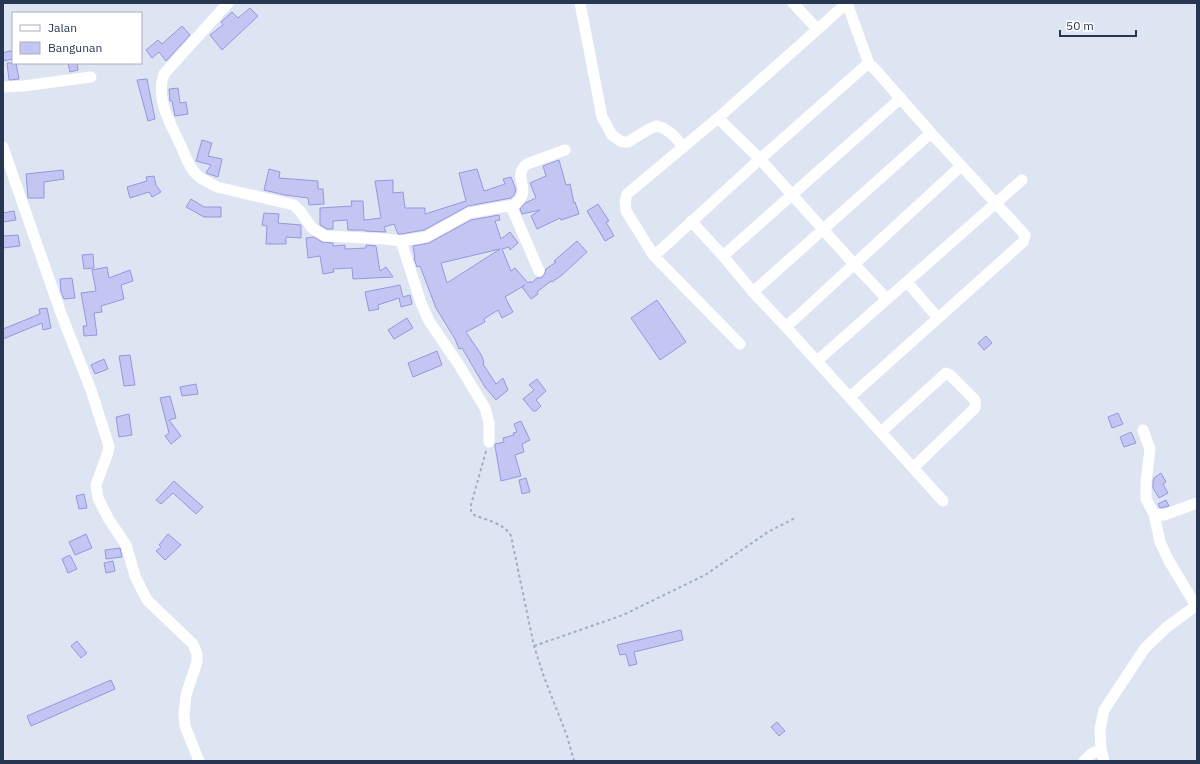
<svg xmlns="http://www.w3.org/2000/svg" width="1200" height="764" viewBox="0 0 1200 764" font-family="'IBM Plex Sans',sans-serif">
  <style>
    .building { fill: #c3c5f3; stroke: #9597df; fill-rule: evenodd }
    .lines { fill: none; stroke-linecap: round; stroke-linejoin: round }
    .path { stroke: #a2adbf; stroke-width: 2; stroke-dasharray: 3 3; stroke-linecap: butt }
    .street { stroke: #fff; stroke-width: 11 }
  </style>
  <rect width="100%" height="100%" fill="#dde5f3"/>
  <path class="building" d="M250 8 258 16 222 50 210 35 223 25 221 22 232 12 238 18Z
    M182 26 190 35 166 61 159 52 152 58 146 50 158 40 162 44Z
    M9 51H13V59L3 61V53Z
    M7 63H16L19 79 9 80Z
    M68 63H77L78 70 70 72Z
    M147 79 155 119 148 121 137 80Z
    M178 88 180 103 186 102 188 114 175 116 172 101H170L169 89Z
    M202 140 212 143 208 156 222 159 218 177 206 173 211 165 196 161Z
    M559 160 566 185 570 184 574 203 575 202 579 214 561 220 560 218 537 229 531 216 540 210 522 214 520 209 525 203 536 198 530 183 546 176 543 166Z
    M269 169 280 172 279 178 318 181V189H323L324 204 309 205 308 198 285 195 264 190Z
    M477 169 484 191 505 184 503 179 511 177 516 190 514 195 511 198 468 206 424 230 401 234H398L394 224 384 227 386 232 365 231 364 230H348L347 220 333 221V229H327L320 225V208L352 206 351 201H363L364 220 381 218 375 181 393 180V193L403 192 405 208H425V214L466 201 459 173Z
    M63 170 64 179 44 182V198H28L26 174Z
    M154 176 156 185 161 192 152 197 149 192 130 198 127 187 147 181 146 177Z
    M191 199 204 207H221V217H204L186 207Z
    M598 204 609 221 606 222 614 236 605 241 587 211Z
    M14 211 16 220 3 222V213Z
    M264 213 279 214 278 223 301 225V238L286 237V244H266L267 226 262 225Z
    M499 215 500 220 495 221 501 239 510 232 518 243 510 250 509 247 502 249 511 271 515 268 528 283 530 281 531 283 537 278H541L544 275 546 269 556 262 554 261 577 241 587 252 562 275 552 282 551 281 537 292 538 294 531 299 522 287 525 285 505 297 513 312 502 318 498 310 484 319 485 322 466 332 482 356 484 363 483 364 496 384 503 378 508 390 496 400 485 387 462 348 459 349 455 339 436 308 420 266 417 267 414 258H415L413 246 429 243 471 220ZM500 249 447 283 441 263Z
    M18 235 20 246 3 248V236Z
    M314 237 322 242 333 243V246L345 245V249L366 248V245L376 246 380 271 386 267 393 277 353 279 352 268 333 269 334 272 323 274 320 256 308 258 306 238Z
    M93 254 94 268 84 269 82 255Z
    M107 267 109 278 130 270 133 281 121 285 124 299 101 306 102 312 94 313 97 335 84 336 83 326H87L81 293 96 291 92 270Z
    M72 278 75 298 64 299 61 292 60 279Z
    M400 285 403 297 410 295 412 304 401 307 399 298 378 305 379 309 369 311 365 292Z
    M657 300 686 342 660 360 631 318Z
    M47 308 51 328 43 330 42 323 3 339V329L40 314 39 309Z
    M407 318 413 328 394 339 388 330Z
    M986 336 992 343 984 350 978 343Z
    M437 351 442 365 413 377 408 363Z
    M130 355 135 385 124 386 119 356Z
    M104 359 108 369 95 374 91 365Z
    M537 379 546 391 536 400 541 406 536 411H533L523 399 534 390 529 385Z
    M196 384 198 394 182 396 180 387Z
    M170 396 176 418 169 420 181 436 171 444 165 436 169 433 160 398Z
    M1118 413 1123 424 1112 428 1108 417Z
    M129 414 132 435 119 437 116 417Z
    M521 421 530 440 522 444 524 452 515 455 521 476 501 481 495 446V444L504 442 503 438 514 435 513 433 517 432 514 424Z
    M1131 432 1136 443 1124 447 1120 437Z
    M1161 473 1166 482 1163 484 1168 493 1159 498 1153 488V482L1154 478Z
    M526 478 530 492 522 494 519 480Z
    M174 481 203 507 196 514 173 493 161 504 156 500Z
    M84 494 87 508 79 509 76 496Z
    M1166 500 1169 506 1160 508 1158 504Z
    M86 534 92 548 75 555 69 542Z
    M168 534 181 545 165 560 156 551 161 547 159 545Z
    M120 548 122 557 106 559 105 550Z
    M70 555 77 569 68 573 62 559Z
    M113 561 115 571 106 573 104 563Z
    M681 630 683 640 634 652 637 664 629 666 626 654 620 655 617 645Z
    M77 641 87 653 81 658 71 646Z
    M111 680 115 689 31 726 27 716Z
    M777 722 785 731 779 736 771 727Z"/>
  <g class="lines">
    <path class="path" d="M486 451 471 505V511L474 515C486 520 504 523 511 536L534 646 544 677 567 736 574 761
      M534 646 623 615 705 575 768 532 795 518"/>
    <path class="street" d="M228 3 164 74C155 99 170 122 180 144 185 154 188 166 196 174 202 180 210 183 217 187L294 205 300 211 312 228 325 236 386 239 401 241 421 303 429 321 459 365 485 408 489 423V442
      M580 3 602 117 612 135 622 142H628L649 129 657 126 663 128 672 134 684 147
      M793 3 817 29
      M847 3 869 64
      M3 87 23 86 91 77
      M718 118 760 159 854 264 887 299
      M3 147 62 316 91 390 109 446 108 452 96 485 98 498 108 518 126 545 135 576 147 600 193 644 197 654V662L186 695 184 713 185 726 199 761
      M511 206 539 271
      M691 221 723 256 753 292 786 327 943 501
      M401 241 426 237 469 213 514 205C535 189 510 177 527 164L565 150
      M654 256 760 159 864 67 869 64 873 67 931 133 1025 235 1023 242 850 397
      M723 256 901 98
      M907 282 938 318
      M753 292 931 133
      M786 327 961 166
      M740 344 654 256 626 211 625 202 627 194 718 118 847 3
      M817 361 1022 180
      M1143 430 1150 449 1146 482V499L1154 514 1164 515 1197 503
      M881 432 946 373 950 375 975 400V408L913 468
      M1154 514 1160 542 1169 561 1196 606
      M1084 761 1091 754 1101 749
      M1104 761 1101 749 1100 729 1104 710 1145 648 1167 627 1197 605"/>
  </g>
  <rect width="1200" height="764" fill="none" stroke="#273651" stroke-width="8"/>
  <rect x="12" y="12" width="130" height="52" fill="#ffffff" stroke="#a9afb9"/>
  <rect x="20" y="25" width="20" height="6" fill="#ffffff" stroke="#a9afb9"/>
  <text x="48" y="32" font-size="12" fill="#273651">Jalan</text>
  <rect x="20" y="42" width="20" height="12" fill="#c3c5f3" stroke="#a9afb9"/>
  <text x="48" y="52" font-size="12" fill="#273651">Bangunan</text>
  <path d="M1060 30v6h76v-6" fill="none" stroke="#273651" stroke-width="2"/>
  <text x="1066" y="30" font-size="12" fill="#273651" stroke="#ffffff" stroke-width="3" paint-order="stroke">50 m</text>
</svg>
